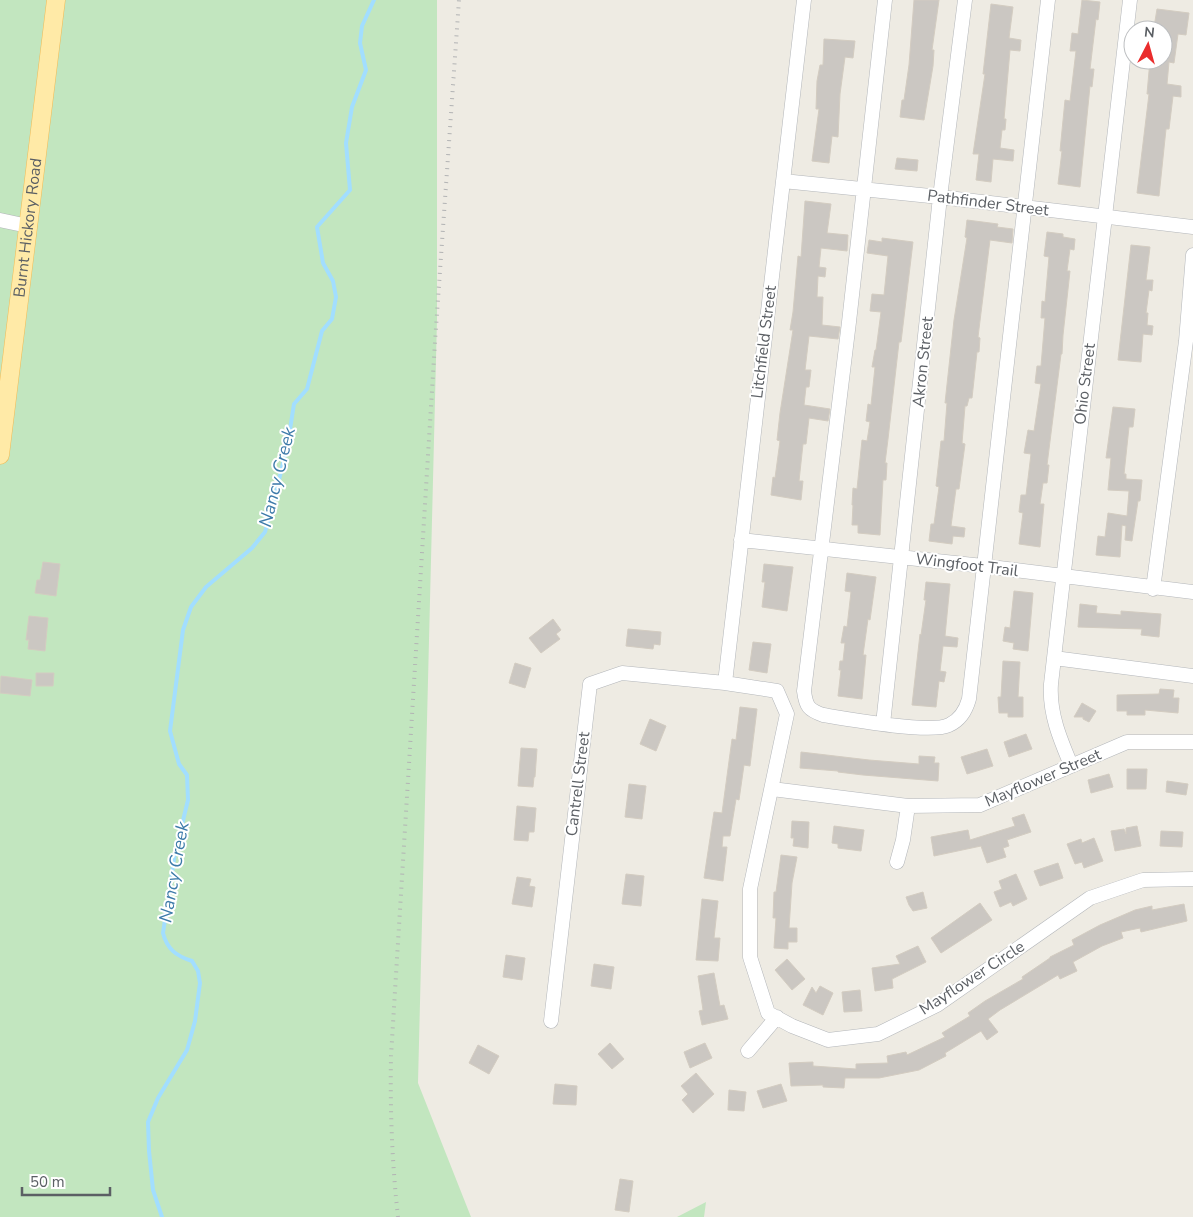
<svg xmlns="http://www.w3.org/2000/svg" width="1193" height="1217" viewBox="0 0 1193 1217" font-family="'Nunito Sans',sans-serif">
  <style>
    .green { fill: #c2e6bf }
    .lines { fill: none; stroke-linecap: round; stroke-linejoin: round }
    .stream { stroke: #a2deff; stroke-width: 4 }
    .building { fill: #cbc7c2; stroke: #d3ccc1 }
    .minor-casing { stroke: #b3b6ba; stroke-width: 15 }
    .major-casing { stroke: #f2bb57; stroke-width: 19 }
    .minor { stroke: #fff; stroke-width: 14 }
    .major { stroke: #ffeaa7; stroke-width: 18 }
    .rail { stroke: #b2b3b4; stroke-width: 4; stroke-dasharray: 1 6; stroke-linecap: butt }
    .labels { text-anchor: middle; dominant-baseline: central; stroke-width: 4; stroke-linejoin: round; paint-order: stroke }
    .street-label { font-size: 16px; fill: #5b5f64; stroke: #fff }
    .water-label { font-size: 18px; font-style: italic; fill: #3c7aa9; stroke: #fff }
  </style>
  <rect width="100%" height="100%" fill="#eeebe3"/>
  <path class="green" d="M0 0H437V319L418 1083 471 1217H0Z
    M706 1202 704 1217H677Z"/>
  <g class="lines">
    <path class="stream" d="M162 1217 153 1190 149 1151 148 1122 158 1098 187 1050 195 1021 200 983 198 971 192 961C176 956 167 949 163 933L175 853 188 800 187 775 179 764 170 731 183 630 191 607 206 587 252 548 265 532 273 505 288 442 294 404 307 389 322 331 332 319 336 297 333 281 323 263 317 227 350 190 346 143 352 107 366 70 360 43 362 26 374 0"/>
  </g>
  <path class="building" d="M914 0H939L932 50H934L933 66 924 120 900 117 902 100H904L909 65Z
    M1082 0 1100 2 1098 20 1096 19 1090 69H1094L1092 87 1090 86 1080 187 1058 184 1062 151H1060L1065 100 1070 101 1076 51H1070L1072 33 1078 34Z
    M991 4 1013 7 1009 38 1021 40 1020 51 1010 50 1004 119H1006L1005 130H1002L1000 148 1014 150 1013 161 993 159 991 182 976 180 979 154H973L985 74H983Z
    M1157 9 1189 13 1186 35 1178 34 1174 63 1169 62 1167 84 1181 86V97L1173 96 1169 129H1166L1159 196 1137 193 1149 94H1147L1150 60H1163V28L1154 27Z
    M824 39 855 41 853 58 845 57 840 94 838 137 832 136 829 163 812 161 819 109H816L817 81 820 65H823Z
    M897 158 918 160 917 171 895 169Z
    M805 201 831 204 827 233 848 235 847 251 821 248 819 267 826 268 825 277 818 276 817 297H823L822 325 840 327 838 339 809 336 805 370H811L809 387H806L804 405 830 409 828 421 809 418 806 444H803L799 481H803L801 500 771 495 773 477 775 478 780 441 777 440 780 413 793 330H790L793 312 798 256 801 257Z
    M967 220 998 224 997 227 1013 229 1012 243 990 240 978 337 980 338 979 352H977L972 398H969L967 406H965L962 443 965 444 959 489H956L951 526 965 528 964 537 953 536 952 544 929 541 931 524H934L939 487 936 486 941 441H944L947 403H945L954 320 967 238 965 237Z
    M1047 232 1063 234V237L1075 239 1074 250 1070 249 1067 271H1070L1063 335 1062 354H1061L1047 465H1049L1047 483H1043L1040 504H1044L1040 547 1019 544 1023 513 1019 512 1021 495H1026L1031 454 1024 453 1028 430 1034 431 1041 384 1035 383 1037 366H1041L1045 318H1041L1042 301 1045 302 1049 257 1044 256Z
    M882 238 913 242 901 342H899L888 439 885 463H887L886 480H883L880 535 858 533V525H852L853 505H852L853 488 857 489 862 440 867 441 870 422 866 421 868 404 871 405 875 367H872L875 350H876L881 312 870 311 872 294 884 295 888 256 867 253 869 240 882 242Z
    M1131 245 1150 247 1146 280H1153L1152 291 1149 290 1146 313H1148L1147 325 1153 326 1152 335 1143 334 1141 362 1118 360Z
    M1113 407 1135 409 1133 427H1129L1124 474H1126V479L1142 480 1140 501H1138L1132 541 1125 540 1126 526 1122 525 1120 557 1096 555 1098 536 1105 537 1108 513 1127 516 1129 491 1108 490 1111 458H1106Z
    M43 562 60 564 56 596 35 593 37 580H40Z
    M764 564 793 567 787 611 762 607 765 582H762Z
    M847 573 876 577 870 620 868 619 863 655H866L862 699 838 696 841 670H839L840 661H843L845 643H841L844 626 847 627 851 592 845 591Z
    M926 582 950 584 945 636 958 638 957 647 943 646 940 671 946 672 944 682 939 681 936 707 912 705 920 634 921 635 926 600H924Z
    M1014 591 1033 593 1028 651 1013 649 1014 643 1003 641 1005 627 1010 628Z
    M1080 604 1097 606 1096 613 1121 615V611L1161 614 1159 637 1141 635 1142 629 1078 627Z
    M29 616 48 618 45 651 28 649 29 640H26Z
    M553 619 561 630 556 634 560 639 541 653 529 638Z
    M628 629 661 632 660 645 654 644 653 649 626 646Z
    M753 642 771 644 767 673 749 670Z
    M1003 661 1020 662 1018 697H1023V717H1008V713H999L998 697H1001Z
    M515 663 531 668 525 688 509 683Z
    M36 673H54L53 686H36Z
    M1 676 32 680 30 696 0 693Z
    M1160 689 1174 690 1173 698H1179L1178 713 1145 710V715H1127V711H1117V695L1159 694Z
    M1082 703 1096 711 1089 722 1083 719V717H1074Z
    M740 707 757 709 750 766 744 765 739 800 736 799 730 836H723L722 847H727L723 881 704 878 714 812 722 813 732 739 736 740Z
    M650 719 666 726 656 751 640 744Z
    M1026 734 1032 749 1009 757 1004 742Z
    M521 748 537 749 535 777H534L533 787 518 786Z
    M987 749 993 766 967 774 961 757Z
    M801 752 869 760 919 764V756L935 757 934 763H939L938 781 863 775 838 772V771L800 768Z
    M1127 769H1147L1146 789H1127Z
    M1109 774 1113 787 1091 793 1088 780Z
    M1167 781 1188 784 1186 795 1166 792Z
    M629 784 646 786 642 819 625 817Z
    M517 806 536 808 534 832H529L528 841 514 840Z
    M1024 814 1031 832 1007 840 1009 846 1003 848 1006 857 987 863 981 846 934 856 931 837 968 830 970 840 1015 826 1012 818Z
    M792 821 809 822 808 848 793 846 794 838H791Z
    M834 826 864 830 861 851 838 848V844L832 843Z
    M1137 826 1141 846 1115 851 1111 831 1124 829 1126 834V828Z
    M1161 831 1183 832 1182 847 1160 846Z
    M1094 838 1103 861 1084 868 1082 862 1075 864 1067 844 1081 839 1082 843Z
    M781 855 797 857 792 883 789 928H797V942H788V949L774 948 776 918H773L774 892H776Z
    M1058 863 1063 878 1040 886 1034 871Z
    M626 874 644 876 641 906 622 904Z
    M1016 874 1027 899 1013 906 1011 902 1000 907 994 892 1002 889 999 881Z
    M517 877 531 879 529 886 535 887 532 907 512 904Z
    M923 892 927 908 913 911 909 905 906 897Z
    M702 899 718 901 714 938H720L718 961 696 960Z
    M980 903 992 920 941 953 931 938Z
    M1184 904 1187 921 1141 932 1140 928 1121 932 1123 938 1102 946 1073 962 1077 971 1060 979 1058 975 1000 1010 988 1019 998 1032 987 1040 981 1031 945 1053 946 1056 919 1070 879 1078H845L844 1088 823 1087V1085L791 1086 789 1063 813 1062V1066L856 1069V1064L888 1063 887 1056 906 1052 907 1055 945 1037 942 1033 970 1016 968 1013 985 1001 1023 979 1022 977 1050 958V957L1074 945 1072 940 1100 925 1135 910 1152 906V910Z
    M918 946 926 962 892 979 893 988 875 991 872 968 900 964 896 956Z
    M506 955 525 958 522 980 503 977Z
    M787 959 805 979 792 990 775 970Z
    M594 964 614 967 611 989 591 986Z
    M714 973 720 1006 724 1005 728 1019 702 1025 699 1011 703 1010 698 976Z
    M820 986 833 993 823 1015 803 1005 812 987 816 993Z
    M860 990 862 1011 844 1012 842 992Z
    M610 1043 624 1059 612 1069 598 1054Z
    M705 1043 712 1058 690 1068 684 1052Z
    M478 1045 499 1056 489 1074 469 1063Z
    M696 1073 714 1094 693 1113 682 1100 688 1094 681 1086Z
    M555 1084 577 1086 576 1105 553 1104Z
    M781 1084 787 1101 763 1108 757 1091Z
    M729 1090 746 1092 744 1111 728 1110Z
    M620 1179 633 1181 629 1212 615 1210Z"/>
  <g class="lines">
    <defs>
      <path id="minor" d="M885 0 849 322 804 691C806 707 809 710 823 715 847 719 931 734 949 725 960 720 966 710 969 699L1048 0
        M783 181 940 197 1193 227
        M0 220 28 226
        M741 540 983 566 1193 592
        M1153 589 1186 341 1193 255
        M1054 658 1193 676
        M725 683 804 0
        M883 724 940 197 965 0
        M1071 765C1060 739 1049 713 1051 684L1130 0
        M772 789 908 806 980 805 1127 742H1193
        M897 862 903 840 908 806
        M551 1021 590 684 622 673 725 683 777 691 787 714 750 889V957L768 1013 792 1026 828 1040 878 1034 937 1005 1090 898 1143 880 1193 879
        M748 1051 777 1017"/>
      <g id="major">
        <path id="s1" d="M0 455 56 0"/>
      </g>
    </defs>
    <use href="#minor" class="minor-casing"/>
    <use href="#major" class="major-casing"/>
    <use href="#minor" class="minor"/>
    <use href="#major" class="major"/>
    <path class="rail" d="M398 1217C392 1163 390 1110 391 1056L435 342 459 0"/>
  </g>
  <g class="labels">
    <g class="street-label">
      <text transform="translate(988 203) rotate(7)">Pathfinder Street</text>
      <text stroke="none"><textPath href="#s1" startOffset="229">Burnt Hickory Road</textPath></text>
      <text transform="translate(764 342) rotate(-83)">Litchfield Street</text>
      <text transform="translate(923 362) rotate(-84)">Akron Street</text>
      <text transform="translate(1085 384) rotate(-83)">Ohio Street</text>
      <text transform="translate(967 565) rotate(7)">Wingfoot Trail</text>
      <text transform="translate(1043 778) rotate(-23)">Mayflower Street</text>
      <text transform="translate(578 784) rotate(-83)">Cantrell Street</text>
      <text transform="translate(972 978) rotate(-33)">Mayflower Circle</text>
    </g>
    <g class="water-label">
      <text transform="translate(277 477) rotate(-76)">Nancy Creek</text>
      <text transform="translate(174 872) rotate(-80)">Nancy Creek</text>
    </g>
  </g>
  <g transform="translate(1148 45) rotate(6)"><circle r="24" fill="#ffffff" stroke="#bdbfc1"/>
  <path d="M0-4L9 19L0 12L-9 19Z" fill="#ea2c2c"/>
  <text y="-8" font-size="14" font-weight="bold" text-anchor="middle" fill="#5b5f64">N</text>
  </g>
  <path d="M22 1187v8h88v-8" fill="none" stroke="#5b5f64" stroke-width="2.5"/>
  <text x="30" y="1187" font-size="15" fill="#5b5f64" stroke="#ffffff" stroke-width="4" paint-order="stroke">50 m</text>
</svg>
